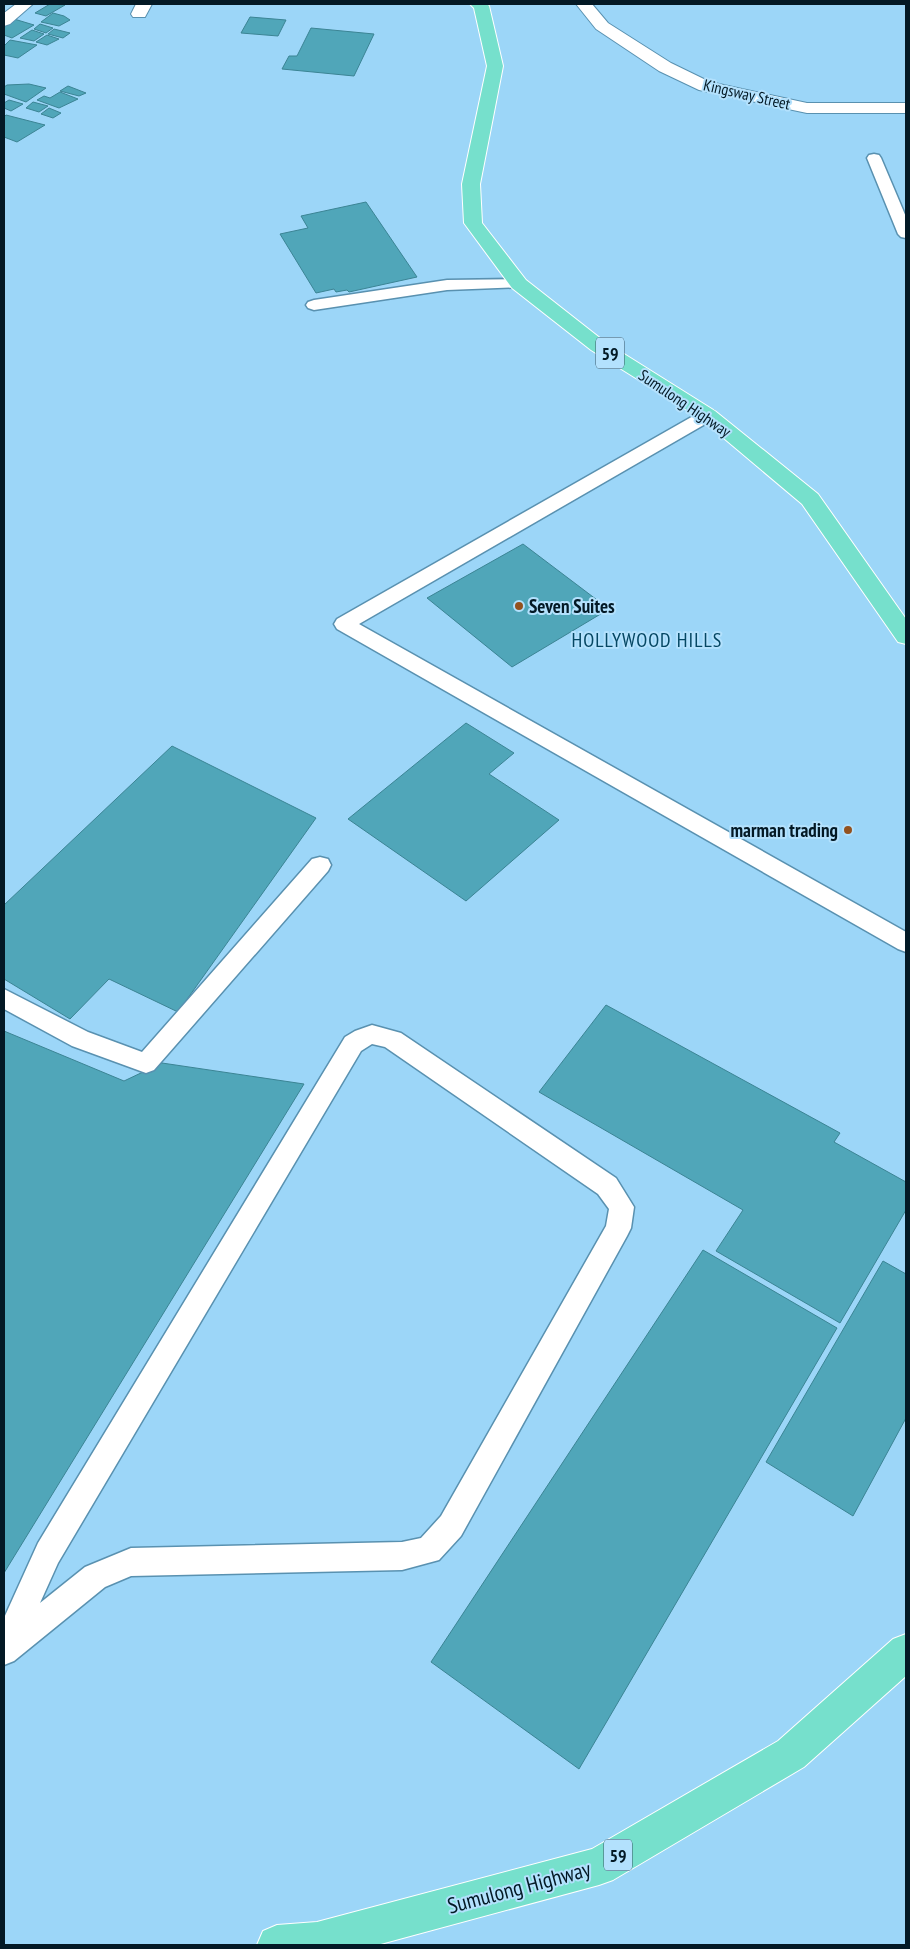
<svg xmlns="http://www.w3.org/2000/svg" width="910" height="1949" viewBox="0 0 910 1949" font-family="'PT Sans Narrow',sans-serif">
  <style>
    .building { fill: #50a6b9; stroke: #3b8494 }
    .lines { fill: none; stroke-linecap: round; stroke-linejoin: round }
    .service-casing { stroke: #5991b0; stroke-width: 3 }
    .minor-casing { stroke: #5991b0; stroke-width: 2 }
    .primary-casing { stroke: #fff; stroke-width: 2 }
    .service { fill: #fff; fill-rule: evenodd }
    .minor { fill: #fff; fill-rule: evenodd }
    .primary { fill: #76e0cc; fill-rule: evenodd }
    .poi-dot { fill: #93521f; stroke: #b3e1fd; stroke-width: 2 }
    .labels { text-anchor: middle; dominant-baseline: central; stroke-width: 4; stroke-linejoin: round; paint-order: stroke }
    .far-street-label { font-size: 16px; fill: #031925; stroke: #b3e1fd }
    .shield { fill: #b3e1fd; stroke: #385566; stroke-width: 1 }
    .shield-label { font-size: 18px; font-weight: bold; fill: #031925 }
    .poi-label { font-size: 19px; font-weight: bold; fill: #031925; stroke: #b3e1fd; text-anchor: start }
    .neighbourhood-label { font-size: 20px; letter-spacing: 1px; fill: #054763; stroke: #b3e1fd }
    .near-street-label { font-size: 22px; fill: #031925; stroke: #b3e1fd }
  </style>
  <rect width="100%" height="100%" fill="#9cd6f8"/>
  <path class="building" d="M50 4 65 5 46 16 35 13Z
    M53 13 64 16 70 20 59 26 41 22Z
    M250 17 286 20 278 36 241 33Z
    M14 19 34 25 12 38 4 35V25Z
    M40 24 53 28 46 33 34 29Z
    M311 28 374 34 354 76 282 69 289 56H297Z
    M54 29 70 33 63 38 48 34Z
    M32 30 44 34 34 41 20 38Z
    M47 35 59 39 47 45 36 42Z
    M10 40 37 45 18 58 4 55V46Z
    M29 84 46 88 26 102 4 94V87L7 85Z
    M68 86 86 93 79 96 60 91Z
    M60 92 78 99 59 108 37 100 44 96 50 98Z
    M9 100 23 104 11 111 4 108V103Z
    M33 102 48 106 39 112 26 108Z
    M49 108 61 113 53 118 41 114Z
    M6 115 45 125 17 142 4 137V117Z
    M366 202 417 277 349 292 347 290 336 292 334 289 316 293 280 234 308 228 301 216Z
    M523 544 609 609 512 667 427 598Z
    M466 723 514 753 489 774 559 820 466 901 348 819Z
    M172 746 316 818 178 1012 109 979 70 1019 4 979V905Z
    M606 1005 840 1133 834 1142 906 1182V1210L840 1323 716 1251 743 1210 539 1092Z
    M4 1031 124 1081 162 1063 304 1084 4 1573Z
    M703 1250 837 1328 579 1769 431 1662Z
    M883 1261 906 1274V1418L853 1516 766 1462Z"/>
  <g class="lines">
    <defs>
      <path id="service" d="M874 154 879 155 881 158 906 217V238L901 237 898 234 867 158 869 155Z
        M519 279 525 281 527 284 525 287 447 290 314 310 308 308 306 305 308 302 314 300 447 280Z
        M708 410 714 411 716 415 714 419 359 624 906 932V952L898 949 337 629 334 624 337 619 702 411Z
        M320 857 328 859 331 865 328 871 154 1070 146 1073 72 1046 4 1009V989L88 1032 142 1052 312 859Z
        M372 1025 401 1033 616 1178 634 1207 631 1228 627 1236 461 1536 439 1560 402 1570 131 1576 105 1587 14 1661 4 1665V1618L38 1543 345 1037 355 1031ZM372 1044 385 1047 598 1194 609 1209 606 1226 441 1516 421 1538 402 1542 131 1548 85 1567 40 1603 58 1563 361 1051Z"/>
      <path id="minor" d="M16 4H33L10 24 4 26V13Z
        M136 4H152L145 17H133L131 14Z
        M576 4H592L608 23 671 63 710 82 807 103H906V113H807L699 90 659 71 596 29Z"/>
      <path id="primary" d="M470 4H487L489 6 503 66 480 184 482 223 526 280 605 342 715 411 818 494 906 619V644L898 642 802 504 701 419 591 350 512 288 464 223 462 184 487 66 474 8Z
        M906 1634V1676L804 1767 613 1880 599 1885 377 1945H257L263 1931 277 1925 317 1922 592 1849 778 1741 893 1639Z"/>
    </defs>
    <use href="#service" class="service-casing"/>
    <use href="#minor" class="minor-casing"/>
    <use href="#primary" class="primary-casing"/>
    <use href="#service" class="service"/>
    <use href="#minor" class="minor"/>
    <use href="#primary" class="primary"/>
  </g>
  <g class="poi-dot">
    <circle cx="519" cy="606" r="5"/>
    <circle cx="848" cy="830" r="5"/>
  </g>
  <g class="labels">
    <g class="far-street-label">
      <text transform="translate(747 94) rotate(13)">Kingsway Street</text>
      <text transform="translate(685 403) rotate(34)">Sumulong Highway</text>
    </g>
    <g class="shield">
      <rect x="596" y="337.5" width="28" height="31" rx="4"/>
      <rect x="604" y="1839.5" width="28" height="31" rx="4"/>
    </g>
    <g class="shield-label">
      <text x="610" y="353">59</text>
      <text x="618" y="1855">59</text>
    </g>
    <g class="poi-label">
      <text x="529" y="606">Seven Suites</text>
      <text x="838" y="830" text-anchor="end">marman trading</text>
    </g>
    <g class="neighbourhood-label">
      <text x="647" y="640">HOLLYWOOD HILLS</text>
    </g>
    <g class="near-street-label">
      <text transform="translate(519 1887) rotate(-15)">Sumulong Highway</text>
    </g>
  </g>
  <rect width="910" height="1949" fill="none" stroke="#031925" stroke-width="10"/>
</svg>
